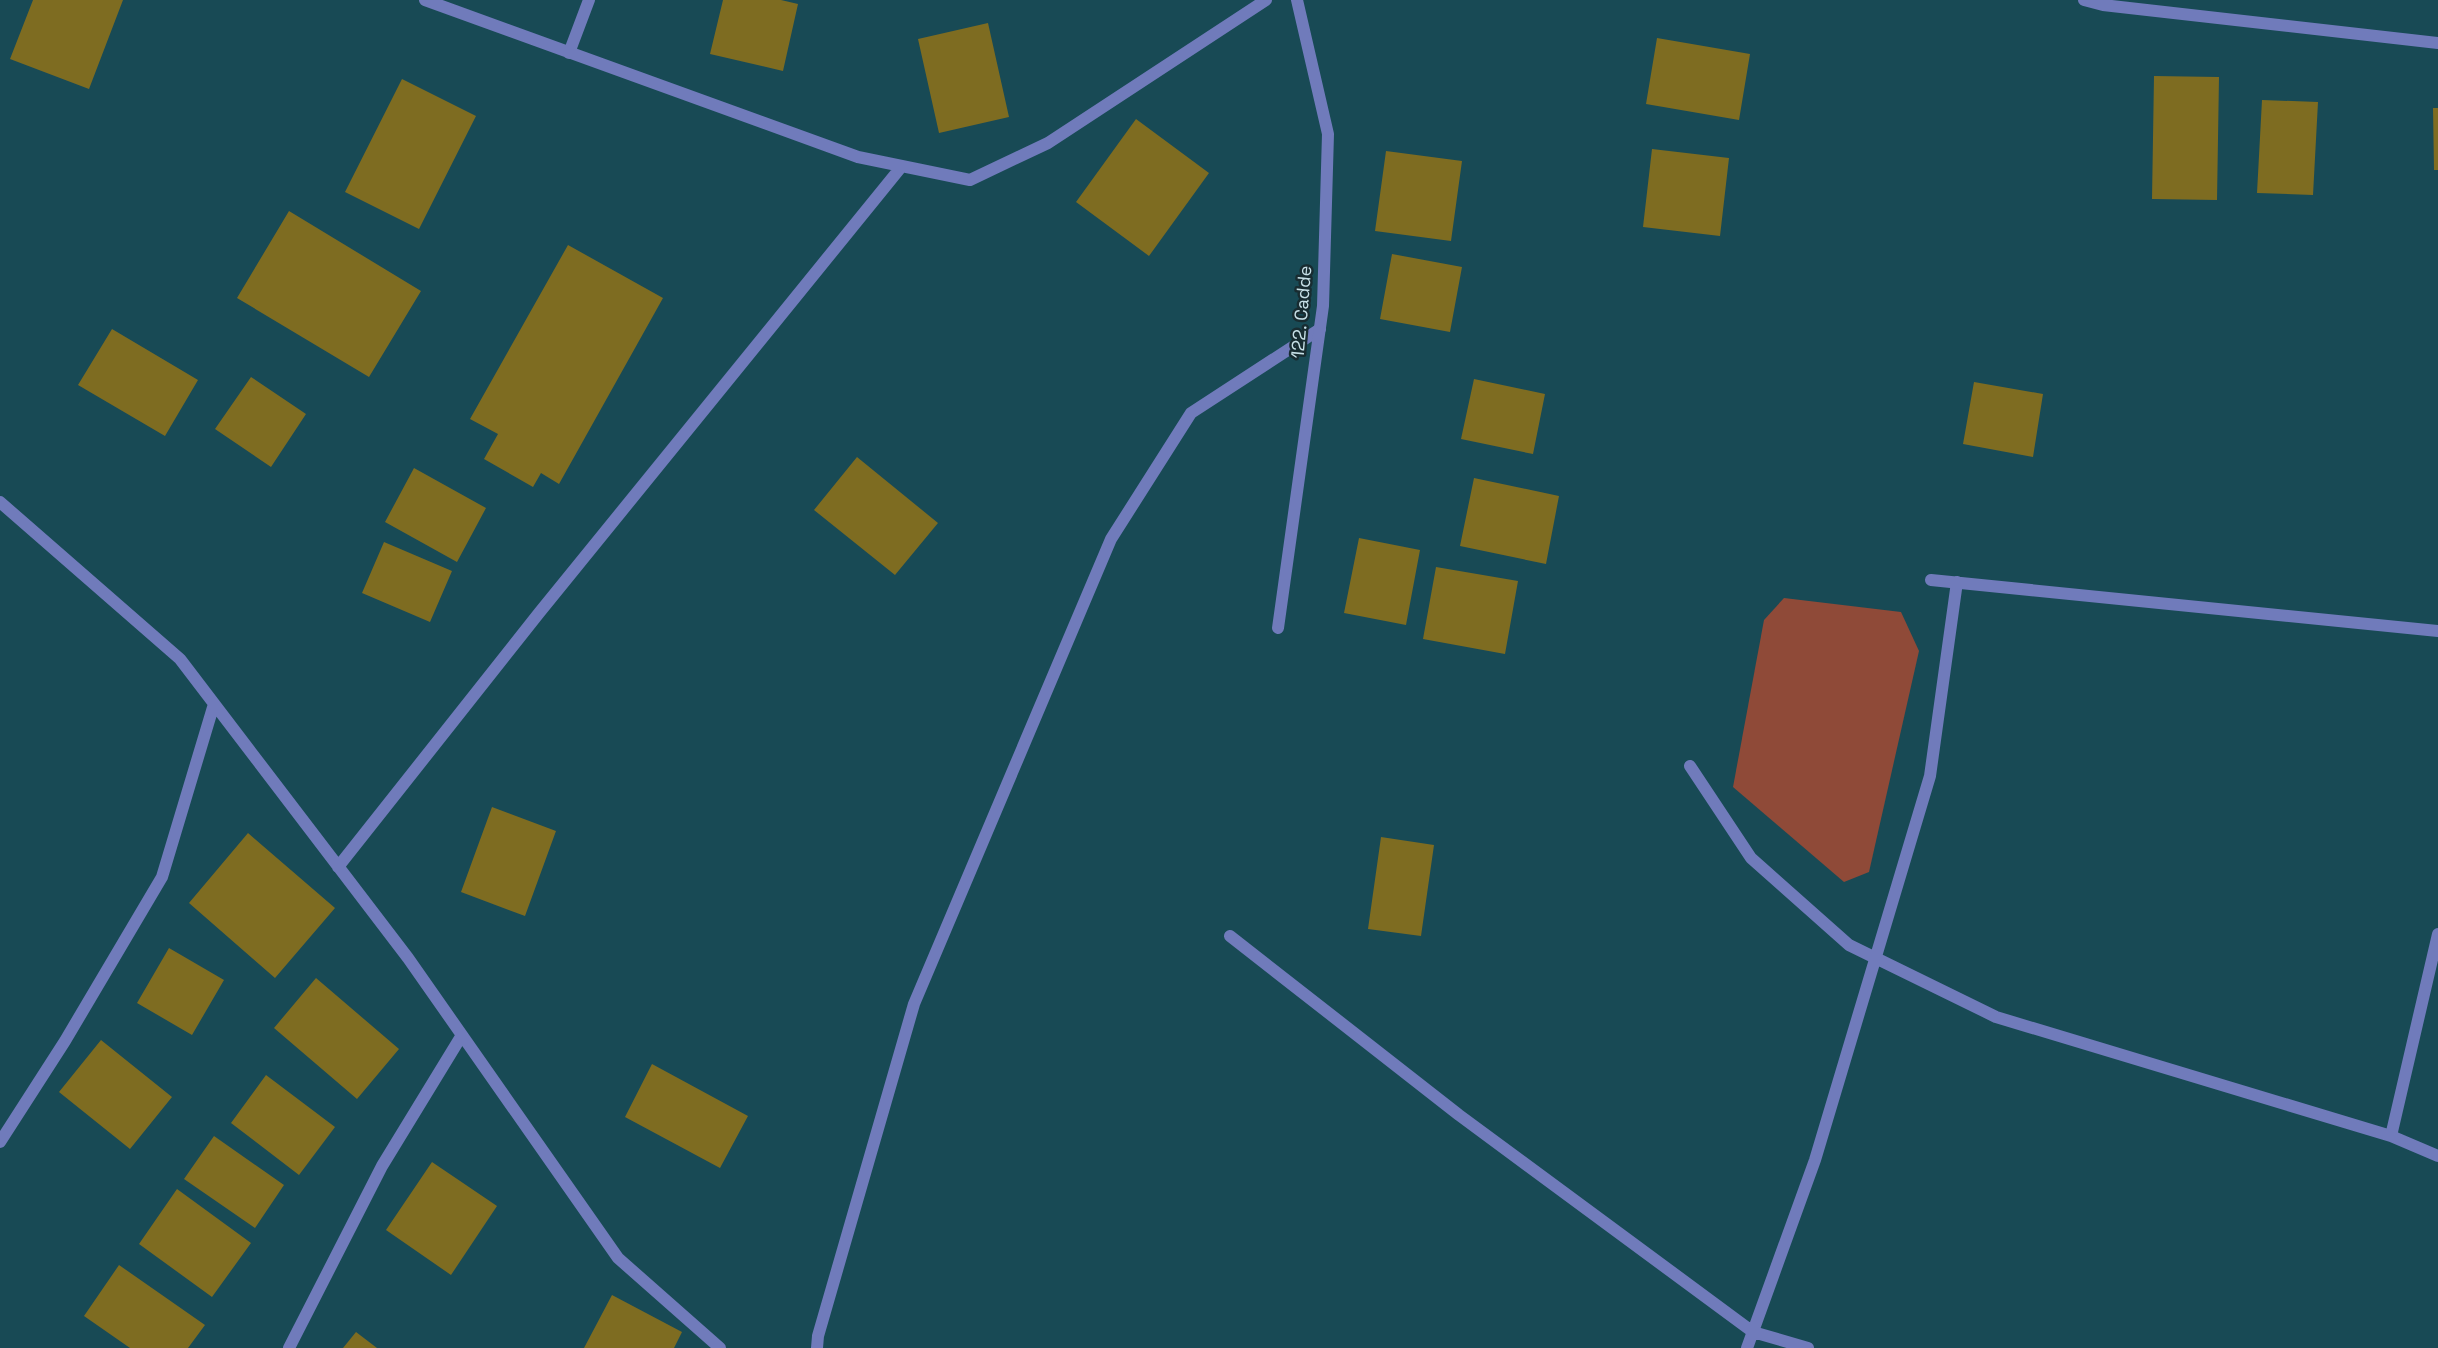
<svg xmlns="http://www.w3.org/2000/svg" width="2438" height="1348" viewBox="0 0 2438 1348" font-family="'Space Grotesk',sans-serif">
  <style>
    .green { fill: #8f4a38 }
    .building { fill: #7e6c21 }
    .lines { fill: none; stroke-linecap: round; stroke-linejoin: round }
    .minor { stroke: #707bbb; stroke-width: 12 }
    .tertiary { stroke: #707bbb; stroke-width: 12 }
    .labels { text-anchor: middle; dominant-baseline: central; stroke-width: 5; stroke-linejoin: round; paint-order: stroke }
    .street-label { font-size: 18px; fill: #c7e0e7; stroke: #182c31 }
  </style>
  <rect width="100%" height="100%" fill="#184a55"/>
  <path class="green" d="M1784 598 1901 612 1919 651 1869 872 1844 882 1733 787 1764 620Z"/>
  <path class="building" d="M33 0H123L89 89 10 59Z
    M723 0H781L798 4 783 71 710 54Z
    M988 23 1009 117 939 133 918 39Z
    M1657 38 1750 54 1739 120 1646 104Z
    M2154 76 2219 77 2217 200 2152 199Z
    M402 79 476 116 419 229 345 192Z
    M2262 100 2318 102 2313 195 2257 193Z
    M2433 108H2438V170H2434Z
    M1136 119 1209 173 1149 256 1076 202Z
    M1652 149 1729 158 1720 236 1643 227Z
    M1386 151 1462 161 1451 241 1375 231Z
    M289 211 421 291 369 377 237 298Z
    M568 245 663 298 559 484 541 473 533 487 484 459 498 434 470 419Z
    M1392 254 1462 267 1450 332 1380 319Z
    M112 329 198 380 165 436 78 385Z
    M251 377 306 414 271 467 215 429Z
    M1474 379 1545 394 1533 454 1461 439Z
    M1974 382 2043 394 2033 457 1963 444Z
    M857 457 938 523 895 575 814 510Z
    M414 468 486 508 457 562 385 522Z
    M1474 478 1559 496 1546 564 1460 546Z
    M1359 538 1420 550 1406 625 1344 613Z
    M384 542 452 571 430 622 362 593Z
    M1436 567 1518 581 1505 654 1423 639Z
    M492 807 556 831 525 916 461 892Z
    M248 833 335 908 275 978 189 903Z
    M1381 837 1434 845 1421 936 1368 929Z
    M169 948 224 980 192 1035 137 1003Z
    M316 978 399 1049 357 1099 274 1028Z
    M101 1040 172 1097 130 1149 59 1092Z
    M652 1064 748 1116 720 1168 625 1117Z
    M266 1075 335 1127 299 1175 231 1123Z
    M214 1136 284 1185 255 1228 184 1179Z
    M432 1162 497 1206 451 1275 386 1230Z
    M177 1189 251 1243 212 1297 139 1244Z
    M119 1265 205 1325 188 1348H130L84 1316Z
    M612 1295 682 1332 674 1348H584Z
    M356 1332 377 1348H343Z"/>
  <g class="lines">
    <path class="minor" d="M425 0 858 157 970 180 1048 143 1266 0
      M2084 0 2103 5 2438 43
      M569 53 589 0
      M0 502 180 659 408 958 618 1258 720 1348
      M1931 580 2438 631
      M1690 766 1751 858 1849 945 1996 1017 2391 1136 2438 1156
      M338 867 539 613 902 166
      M1230 936 1459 1115 1753 1332 1808 1348
      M2391 1136 2438 934
      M0 1142 65 1041 162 877 214 704
      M289 1348 382 1166 462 1035
      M817 1348 818 1336 914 1004 1111 539 1191 413 1320 329
      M1747 1348 1815 1160 1930 776 1957 582"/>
    <path class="tertiary" d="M1278 628 1323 306 1328 134 1297 0"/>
  </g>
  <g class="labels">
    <g class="street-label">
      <text transform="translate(1301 312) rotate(-85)">122. Cadde</text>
    </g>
  </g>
</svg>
